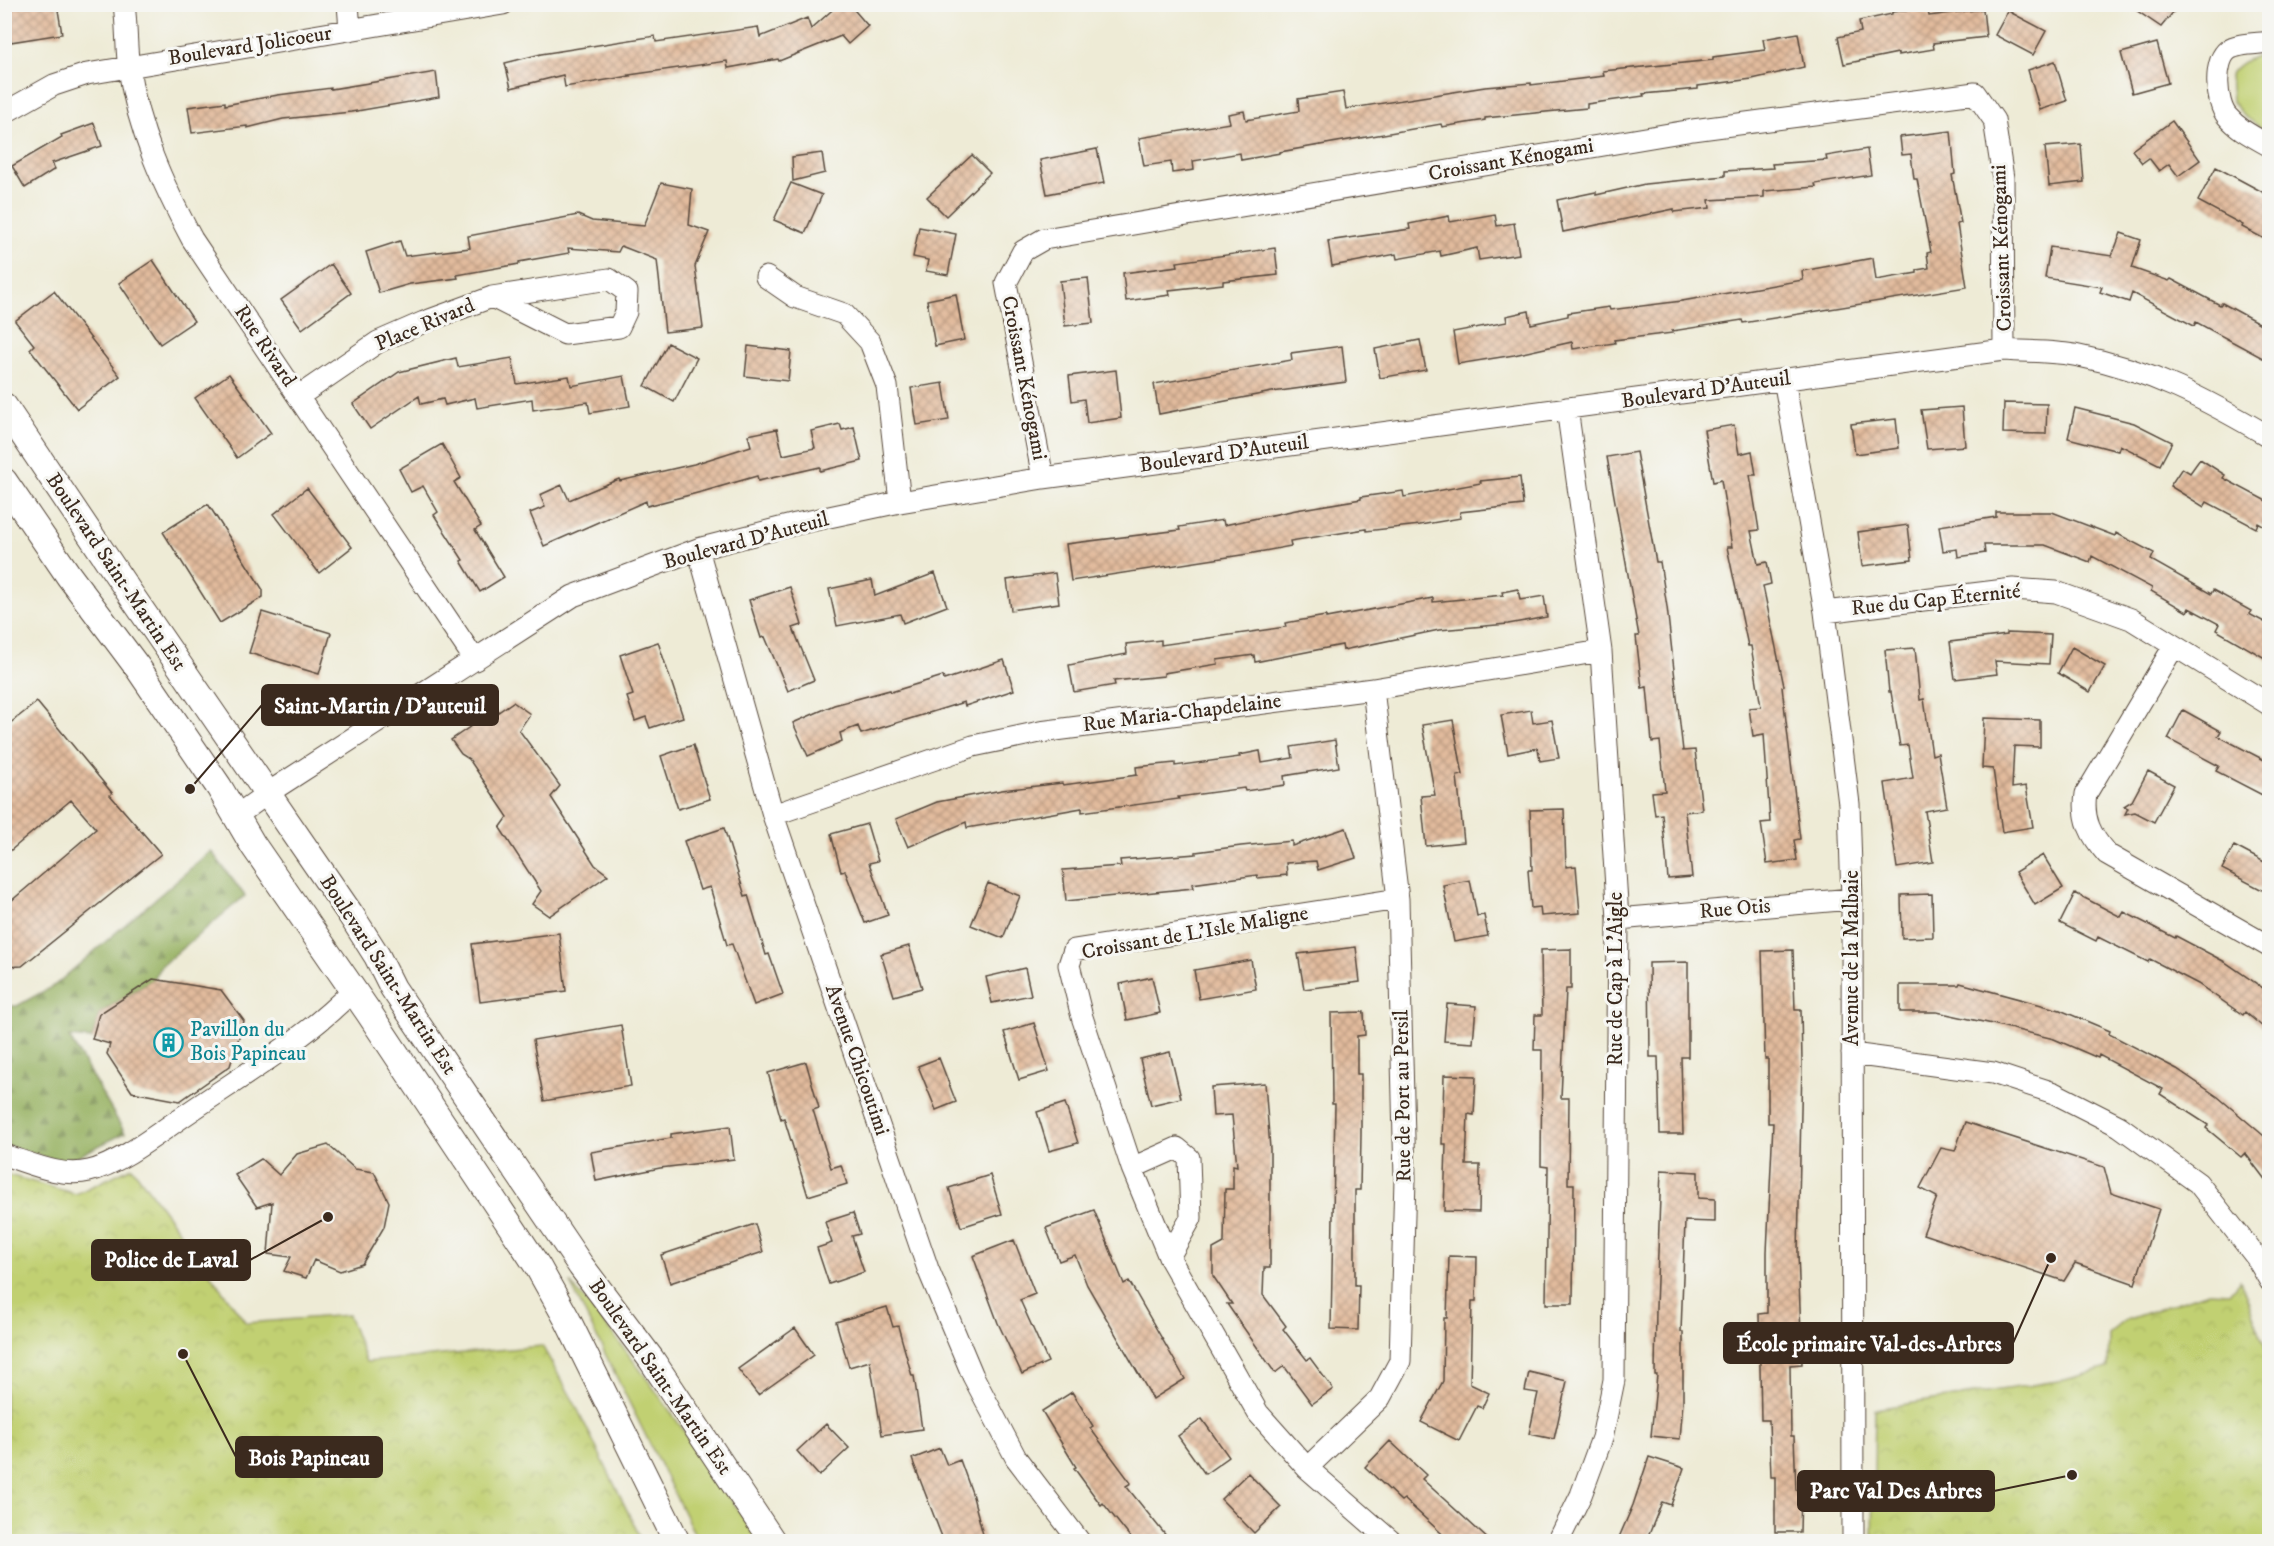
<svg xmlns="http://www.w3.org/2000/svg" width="2274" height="1546" viewBox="0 0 2274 1546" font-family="'IM FELL DW Pica',serif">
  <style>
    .green { fill: #c1d072; stroke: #7e7d48; stroke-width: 1.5 }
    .forest { fill: url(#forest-firs); stroke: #6a6e41; stroke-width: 1.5 }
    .park { fill: url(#park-crowns); stroke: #7e7d48; stroke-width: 1.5 }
    .building { fill: url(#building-cross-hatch) }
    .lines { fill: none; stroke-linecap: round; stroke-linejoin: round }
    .minor-casing { stroke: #56473a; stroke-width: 23 }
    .major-casing { stroke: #56473a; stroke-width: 28 }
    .minor { stroke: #fff; stroke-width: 21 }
    .major { stroke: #fff; stroke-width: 26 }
    .labels { text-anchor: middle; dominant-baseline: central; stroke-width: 6; stroke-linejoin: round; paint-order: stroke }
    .street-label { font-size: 21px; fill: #3b2a1e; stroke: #f6f6f2 }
    .culture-label { font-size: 21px; fill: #0d838f; stroke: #f6f6f2; text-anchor: start }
    .leader { fill: none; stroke: #3b2a1e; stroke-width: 2 }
    .callout-dot { fill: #3b2a1e; stroke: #f6f6f2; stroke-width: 2 }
    .callout { fill: #3b2a1e; stroke: #3b2a1e; stroke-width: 2 }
    .callout-label { font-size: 22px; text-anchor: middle; font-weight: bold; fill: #fff }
  </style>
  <defs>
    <pattern id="forest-firs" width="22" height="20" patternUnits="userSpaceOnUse" patternTransform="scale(1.5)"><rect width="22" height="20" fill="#98b264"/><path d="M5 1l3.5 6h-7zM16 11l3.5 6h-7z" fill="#7d9152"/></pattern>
    <pattern id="park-crowns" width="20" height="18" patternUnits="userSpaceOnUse" patternTransform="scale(1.5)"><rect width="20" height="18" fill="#c1d072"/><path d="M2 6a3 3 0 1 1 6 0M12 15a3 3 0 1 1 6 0" fill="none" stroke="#a7b362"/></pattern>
    <pattern id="building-cross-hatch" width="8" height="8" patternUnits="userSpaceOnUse" patternTransform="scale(1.5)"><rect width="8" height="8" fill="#e2bb9d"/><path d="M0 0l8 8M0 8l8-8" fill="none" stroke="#b8987f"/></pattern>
  </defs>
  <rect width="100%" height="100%" fill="#f6f6f2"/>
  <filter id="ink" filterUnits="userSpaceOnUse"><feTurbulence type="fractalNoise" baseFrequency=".0167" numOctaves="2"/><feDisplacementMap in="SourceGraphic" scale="12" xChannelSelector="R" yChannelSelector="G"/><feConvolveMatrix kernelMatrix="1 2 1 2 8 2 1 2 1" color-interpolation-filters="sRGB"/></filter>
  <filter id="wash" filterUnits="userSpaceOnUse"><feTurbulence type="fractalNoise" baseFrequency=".008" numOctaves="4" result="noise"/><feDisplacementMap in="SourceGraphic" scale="24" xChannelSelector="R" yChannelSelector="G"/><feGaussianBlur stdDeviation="1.35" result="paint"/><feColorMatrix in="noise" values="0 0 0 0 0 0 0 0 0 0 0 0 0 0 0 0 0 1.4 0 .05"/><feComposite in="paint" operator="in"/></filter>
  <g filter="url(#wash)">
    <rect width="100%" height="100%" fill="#eeebd6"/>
    <path class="green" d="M2269 53H2270L2269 133 2243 115 2232 101 2230 75C2240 61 2253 56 2269 53Z
      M570 1283C641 1363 699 1453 759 1541H698Z"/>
    <path class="forest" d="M211 851 245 896 161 966 153 979 99 1014 92 1039 69 1037 125 1133 64 1163 5 1145 4 1006H17L55 985Z"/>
    <path class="park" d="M132 1167 246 1323 348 1315 366 1362 542 1346 574 1402 642 1541H5V1174L76 1194Z
      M2240 1280 2269 1357V1541H1873L1875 1409 2065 1380 2108 1368 2109 1334 2126 1320 2208 1292 2229 1293Z"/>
    <g id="blocks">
      <path class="building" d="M4 4H57L62 34 4 43Z
        M839 4H849L868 26 848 44 841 36 779 61 778 59 728 68 727 61 629 75 630 76 565 87 563 75 511 88 505 63 541 54 655 36 656 42 758 27 760 37 807 18 811 29Z
        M2127 4H2180L2161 27Z
        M1927 7 1929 16 1983 9 1986 37 1933 43 1934 49 1898 55V53L1844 64 1838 37 1861 32 1859 21 1892 14V12Z
        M2008 11 2046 31 2033 55 1995 35Z
        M1798 33 1804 67 1752 79 1698 86V89L1643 94 1644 96 1587 104V108L1485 118V120L1442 127 1441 124 1280 152V153L1241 160 1240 153 1193 161 1194 170 1172 173 1171 162 1144 166 1139 138 1230 123 1228 114 1244 111 1246 120 1299 111 1298 99 1343 92 1346 109 1485 87 1531 83V85L1604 76 1603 71 1713 60V57L1765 50 1763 39Z
        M2157 43 2168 83 2132 93 2121 53Z
        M2055 61 2067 101 2040 110 2028 70Z
        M436 72 439 97 351 112 283 119 247 128V126L192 133 188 107 225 102V105L278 95 331 88V89Z
        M2172 121 2200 160 2178 176 2169 164 2159 171 2149 158 2142 163 2132 150Z
        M94 123 102 146 52 163 55 169 25 188 12 166 62 137 61 135Z
        M1951 131 1955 174 1952 175 1961 223 1957 224 1967 287 1743 323 1742 320 1672 331 1673 333 1614 340 1615 343 1573 349 1572 342 1514 355 1458 364 1453 332 1507 322 1506 316 1529 311 1531 324 1568 316V313L1609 307 1610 310 1682 301 1803 280 1802 271 1873 258 1876 280 1917 273V270L1929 268 1927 253 1931 252 1917 179H1914L1911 154 1902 155 1900 137Z
        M2081 144 2084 182 2049 186 2045 147Z
        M1097 149 1104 183 1047 194 1040 160Z
        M1867 149 1871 175 1815 184 1816 187 1764 191V197L1709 200 1710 208 1674 212V209L1563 232 1557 200 1596 192V195L1645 184 1725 176V171L1773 168 1772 164 1827 160 1826 156Z
        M822 153 825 173 793 181 792 157Z
        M972 155 990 173 946 216 927 197Z
        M2216 167 2270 196V242L2242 227 2243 225 2198 201Z
        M661 183 692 189 689 225 709 232 695 266 703 328 665 332 657 260 621 246 618 252 568 248 569 253 519 262V264L457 275 458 278 410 284 379 293 366 252 400 241 405 256 470 248 468 236 578 215 592 221 644 226Z
        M791 183 822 195 805 233 774 220Z
        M1495 214 1497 226 1514 223 1519 254 1479 260 1477 248 1441 256 1440 251 1397 259 1396 254 1332 266 1328 241 1410 229 1409 224 1449 216 1450 222Z
        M919 227 956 234 948 275 926 271 928 260 913 257Z
        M2121 233 2141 240 2132 268 2169 281 2171 279 2220 305 2222 303 2270 329V362L2196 322 2194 326 2132 293 2129 302 2100 292 2102 287 2045 278 2050 247 2112 256Z
        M1275 248 1278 275 1223 281V284L1169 290 1170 295 1126 301 1123 273 1178 266 1177 262Z
        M153 260 194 321 160 344 119 283Z
        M331 264 351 293 302 329 281 300Z
        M1088 278 1093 323 1065 326 1060 281Z
        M54 291 120 376 77 409 30 349 34 345 15 321Z
        M956 294 964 340 935 346 927 300Z
        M1420 340 1426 370 1380 378 1375 349Z
        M668 343 697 358 674 402 645 386Z
        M748 346 791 351 788 381 745 376Z
        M1342 346 1346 382 1272 392 1159 414 1154 384 1292 360 1291 353Z
        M456 358 458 367 512 358 517 384 569 376 571 386 624 376 630 406 590 413 588 402 533 410 532 399 477 408 475 398 445 405 443 399 421 404 419 396 370 429 353 404 399 372Z
        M1116 370 1121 418 1087 423 1084 399 1072 401 1069 376Z
        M229 374 271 433 237 458 195 398Z
        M943 383 949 420 917 425 911 388Z
        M2004 403 2047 404 2046 434 2003 433Z
        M1962 407 1965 446 1927 449 1921 410Z
        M2075 408 2134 423 2172 442 2160 465 2120 445 2118 451 2068 438Z
        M1896 419 1899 448 1855 454 1851 424Z
        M840 424 842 430 854 427 862 461 820 471V467L758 481 757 476 705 491 647 506 646 501 544 546 530 513 545 507 540 495 562 485 569 500 619 479 620 481 694 464 751 446 748 435 777 429 783 455 815 448 811 431Z
        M1734 425 1739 454 1752 451 1756 475H1750L1759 530 1751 531 1758 564 1767 562 1771 584 1763 586 1784 686 1782 687 1800 839 1794 840 1797 860 1767 864 1761 823 1770 822 1764 734 1753 736 1749 708 1761 707 1751 646H1748L1727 547H1732L1721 480 1713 482 1704 430Z
        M442 444 461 478 454 482 481 526 475 530 504 577 480 592 461 561 463 560 434 515 438 512 423 486 411 492 399 469Z
        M1636 452 1656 562H1660L1667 607 1683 751 1695 750 1702 810 1685 812 1692 877 1668 879 1662 814 1655 815 1652 792 1665 791 1660 741 1652 742 1647 687 1642 688 1636 636H1639L1607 457Z
        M2200 459 2225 475 2223 478 2270 503V530L2258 523 2256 528 2207 502 2204 507 2170 486 2182 468 2190 473Z
        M1520 477 1523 505 1460 512 1461 518 1420 525 1366 531V529L1290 541 1291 546 1248 554 1071 581 1066 544 1180 530 1179 527 1223 520 1224 525 1296 510 1361 499V497L1403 491 1404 497 1481 483 1480 481Z
        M307 488 352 547 319 573 274 514Z
        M208 504 263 590V597L220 623 163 532Z
        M1996 512H2052L2115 536 2116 533 2154 553 2151 560 2211 594 2213 590 2251 611 2249 614 2270 625V661L2216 630 2219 624 2189 608 2187 612 2151 591 2152 588 2092 556 2090 562 2045 545H1984L1985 553 1958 557 1957 549 1943 551 1939 526 1996 517Z
        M1908 525 1912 560 1862 566 1858 532Z
        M935 573 947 606 903 623 900 614 837 626 829 589 872 580 875 596Z
        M1055 573 1059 603 1011 610 1007 580Z
        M790 587 802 625 793 628 814 680 788 691 765 637 761 638 749 600Z
        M1518 589 1520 600 1544 596 1547 617 1508 624 1439 630 1343 650 1342 645 1255 662 1254 655 1217 660 1218 664 1164 673V676L1114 681 1115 685 1074 692 1069 665 1127 654 1126 644 1161 640V645L1286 627 1285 623 1326 616V618L1433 598V602L1503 595 1502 592Z
        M262 612 331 633 319 674 249 653Z
        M2007 633 2051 635 2049 664 1995 661 1997 674 1955 679 1950 642 2007 635Z
        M658 642 683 717 650 728 646 717 635 721 627 697 633 695 620 655Z
        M2072 647 2105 666 2090 692 2058 673Z
        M1915 648 1920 700 1924 699 1932 755 1938 753 1947 807 1925 811 1933 862 1897 868 1885 783 1913 778 1908 745 1900 746 1891 692H1889L1885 650Z
        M1004 660 1014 690 965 706 964 702 861 734 858 726 840 733 842 741 808 756 793 723 834 705 890 690 891 692 943 676 944 680Z
        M37 702 112 793 110 795 161 854 22 966 4 967V907L96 829 71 800 4 856V728Z
        M513 702 530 714 519 730 560 786 551 797 595 865 608 875 549 916 532 904 541 891 500 828 508 817 469 759 461 754 451 740 474 724 483 711 491 717Z
        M1531 710 1533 723 1552 720 1559 758 1540 761 1538 748 1508 754 1501 715Z
        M2183 710 2221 731 2218 736 2270 763V799L2216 771 2219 766 2168 739Z
        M1984 718 2040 720V747L2014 746 2012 788 2026 786 2033 827 2002 832 1993 769 1982 768Z
        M1453 720 1463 775 1457 776 1464 842 1426 846 1421 796 1435 795 1422 725Z
        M1335 740 1339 767 1284 776 1285 785 1245 791 1244 788 1178 797 1179 799 1082 812V808L967 828 966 822 908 847 896 819 937 802 1002 790 1062 783 1063 785 1137 775 1136 767 1175 763V766L1240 757 1239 755 1260 751 1262 763 1293 758 1291 747Z
        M693 745 710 799 678 809 661 756Z
        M2148 771 2174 785 2154 822 2135 812 2125 814 2128 808 2124 806 2132 801Z
        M1564 809 1566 867 1576 866 1580 913 1541 916 1540 907 1531 908 1528 870H1532L1530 810Z
        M867 824 878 861 869 863 888 915 865 923 845 871 841 872 831 834Z
        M724 828 745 896 748 895 766 955 769 954 783 994 754 1005 732 944 727 945 710 887 700 890 684 841Z
        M1346 828 1356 858 1318 870 1316 861 1286 863 1287 875 1258 878 1257 875 1192 884 1193 888 1066 901 1063 870 1121 866 1120 860 1196 854V852L1241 846 1292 841V846Z
        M2234 846 2270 865V894L2222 869Z
        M2043 855 2063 888 2035 905 2015 872Z
        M1470 880 1477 916 1484 915 1488 936 1454 942 1443 885Z
        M988 883 1020 896 1003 938 971 925Z
        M2075 893 2121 917 2124 912 2175 938 2176 936 2225 962 2270 993V1033L2245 1012 2243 1015 2198 984 2150 959 2148 962 2098 937 2096 941 2060 923Z
        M1932 894 1933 937 1902 938 1901 895Z
        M559 933 566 991 480 1002 472 944Z
        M909 946 922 988 894 996 881 954Z
        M1356 947 1360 982 1304 989 1298 954Z
        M1571 949V989H1566L1561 1098H1569L1568 1184H1574L1573 1304H1546L1548 1167 1541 1166 1542 1050H1534L1535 1015H1542L1541 950Z
        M1793 950 1795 1010H1801L1802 1063 1798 1252 1802 1364 1790 1365 1791 1436H1794L1796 1490H1801L1800 1532H1775V1477H1771L1769 1420H1761L1759 1314 1767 1313V1252L1773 1123H1768V1059H1765L1762 951Z
        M1251 960 1256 989 1199 999 1194 970Z
        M1688 962V1057H1681L1683 1134H1660L1658 1057H1650L1649 963Z
        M1025 968 1031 995 992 1003 986 977Z
        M1152 977 1160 1013 1127 1020 1120 984Z
        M153 979 221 990 244 1021 230 1066 180 1101 132 1092 107 1054 110 1044 92 1039 99 1014Z
        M1960 983 2060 1010 2110 1031 2109 1034 2177 1069 2218 1097 2270 1141V1186L2245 1153 2241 1157 2206 1128 2208 1125 2160 1094 2163 1089 2099 1055 2098 1058 2054 1039 1988 1023 1937 1012H1900V985H1959Z
        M1447 1004 1476 1006 1473 1043 1444 1041Z
        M1364 1012 1365 1035 1357 1036V1074H1361V1134L1360 1190H1355V1285H1359L1358 1330 1331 1329 1335 1104H1332L1331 1013Z
        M1034 1023 1049 1071 1019 1080 1004 1032Z
        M621 1025 631 1086 544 1101 533 1040Z
        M1170 1052 1181 1098 1151 1105 1140 1059Z
        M939 1058 956 1102 936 1110 918 1066Z
        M806 1062 819 1108 813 1110 831 1168 841 1165 847 1184 808 1196 784 1118 781 1119 768 1073Z
        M1444 1075 1476 1076 1474 1115 1468 1114 1466 1165H1480L1479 1212 1444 1211 1446 1144H1442Z
        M1265 1083 1270 1149V1268H1264L1263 1295 1286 1326 1283 1329 1307 1360 1310 1358 1333 1389 1312 1404 1284 1366 1275 1373 1227 1304H1232L1213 1276V1249L1224 1243 1225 1189H1233V1165L1237 1166 1232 1115 1213 1116 1211 1087Z
        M1065 1103 1078 1143 1049 1151 1037 1112Z
        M1965 1122 2104 1167 2111 1193 2159 1209 2135 1284 2075 1263 2064 1281 1923 1234 1937 1197 1920 1188 1941 1148 1955 1151Z
        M730 1126 734 1159 660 1168 596 1181 591 1152 671 1138V1134Z
        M328 1145 355 1169 374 1172 389 1202 384 1227 362 1264 340 1271 314 1260 306 1278 284 1271 291 1257 268 1254 272 1202 257 1207 235 1175 261 1159 279 1175 297 1154Z
        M1661 1170 1698 1172V1198L1715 1199V1222L1685 1221 1681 1332H1683V1402L1680 1439 1651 1436 1657 1375H1655L1656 1307Z
        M990 1175 1002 1214 961 1227 949 1188Z
        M1094 1210 1124 1284 1129 1281 1185 1379 1153 1399 1087 1285 1075 1255 1059 1261 1046 1228Z
        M853 1213 860 1234 852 1236 864 1272 829 1284 817 1248 832 1243 825 1222Z
        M755 1224 763 1252 670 1283 661 1255Z
        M1014 1240 1035 1294 1020 1300 1048 1362 1022 1374 998 1323 973 1256Z
        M1449 1256 1477 1257 1476 1301H1472L1470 1384 1489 1393 1482 1408 1477 1406 1459 1441 1421 1422 1443 1381 1444 1318H1447Z
        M887 1307 893 1327 898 1326 912 1376H914L922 1429 882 1435 870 1361 849 1367 836 1322Z
        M795 1328 814 1355 758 1395 738 1369Z
        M1529 1372 1567 1381 1554 1439 1529 1434 1538 1393 1525 1391Z
        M1072 1392 1093 1426 1090 1428 1131 1483 1126 1486 1171 1542H1134L1103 1503 1101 1505 1074 1468 1076 1467 1042 1411Z
        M1202 1419 1229 1457 1205 1474 1178 1436Z
        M826 1424 849 1448 819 1476 797 1451Z
        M1390 1441 1426 1475 1422 1479 1491 1542H1451L1404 1499 1401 1501 1365 1467Z
        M940 1448 947 1465 960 1460 972 1493 985 1542H944L912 1459Z
        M1649 1457 1684 1468 1671 1505 1662 1502 1646 1542H1617L1633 1505Z
        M1248 1473 1281 1507 1254 1533 1221 1499Z"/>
    </g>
  </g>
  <g filter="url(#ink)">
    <use href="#blocks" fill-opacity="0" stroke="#56473a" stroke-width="1.5"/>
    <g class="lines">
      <defs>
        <path id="minor" d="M124 4C127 26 126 48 129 69 138 130 163 185 192 239L475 660
          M348 4 350 30
          M2270 42C2258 44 2237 43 2228 50 2213 62 2216 103 2227 116 2239 130 2254 137 2270 146
          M4 113 54 85 87 74 503 4
          M766 277 795 297 844 314 870 342 887 386 900 502
          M1784 379 1825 612 1849 804 1852 899 1853 1542
          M299 396 378 342 424 322 492 297 609 279 627 292 626 312 619 327 565 334 492 297
          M1043 478 1006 283 1023 251 1044 239 1693 130 1975 93 1994 120 2003 178 2004 350
          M698 549 773 815 928 1269 973 1376 1016 1458 1080 1542
          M1825 612 2013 589 2056 592 2131 619 2270 705
          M2174 646 2086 794C2082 819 2091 836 2107 854L2270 947
          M773 815 973 746 1040 732 1373 689 1601 651
          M236 816 268 793 573 596 698 549 796 524 900 502 1043 478 2004 350C2029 352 2055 351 2079 356 2151 370 2207 400 2270 437
          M1618 919 1852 899
          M1852 1054 1993 1073 2054 1093 2119 1126 2198 1183 2256 1257 2270 1281
          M4 1155C30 1163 62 1178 89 1171 120 1164 161 1131 188 1113 243 1075 306 1039 353 990
          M1132 1168 1177 1148 1189 1158 1191 1218 1169 1257
          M1307 1468 1380 1398 1400 1361 1405 1178 1398 899 1373 689
          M1392 1542 1307 1468 1258 1413 1169 1257 1132 1168 1082 1017 1069 965 1074 950 1398 899
          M1558 1542 1581 1495 1602 1438 1614 1380 1618 919 1601 651 1567 408"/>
        <path id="major" d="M4 406 133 598 351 915 377 956 393 988 581 1266 651 1359 773 1542
          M4 481 69 576 138 668 219 787 253 845 369 1013 538 1267 567 1319 677 1542"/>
      </defs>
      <use href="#minor" class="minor-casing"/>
      <use href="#major" class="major-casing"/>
      <use href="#minor" class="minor"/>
      <use href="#major" class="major"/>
    </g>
  </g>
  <defs>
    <symbol id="building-ring" viewBox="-11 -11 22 22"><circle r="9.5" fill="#f6f6f2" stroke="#0f9aa8" stroke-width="1.5"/><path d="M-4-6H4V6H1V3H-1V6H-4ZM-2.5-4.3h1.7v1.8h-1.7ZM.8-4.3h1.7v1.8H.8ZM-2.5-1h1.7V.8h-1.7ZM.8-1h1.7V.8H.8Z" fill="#0f9aa8"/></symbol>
  </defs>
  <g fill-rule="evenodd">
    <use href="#building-ring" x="152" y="1026" width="33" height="33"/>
  </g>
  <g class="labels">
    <g class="street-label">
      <text transform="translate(250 46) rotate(-9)">Boulevard Jolicoeur</text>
      <text transform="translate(1511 160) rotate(-10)">Croissant Kénogami</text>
      <text transform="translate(2002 248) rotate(-92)">Croissant Kénogami</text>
      <text transform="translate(425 325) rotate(-23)">Place Rivard</text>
      <text transform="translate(265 346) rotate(56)">Rue Rivard</text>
      <text transform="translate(1024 378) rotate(79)">Croissant Kénogami</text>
      <text transform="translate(1706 390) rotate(-8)">Boulevard D'Auteuil</text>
      <text transform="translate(1224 454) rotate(-8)">Boulevard D'Auteuil</text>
      <text transform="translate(746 541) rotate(-15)">Boulevard D'Auteuil</text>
      <text transform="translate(116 572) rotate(56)">Boulevard Saint-Martin Est</text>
      <text transform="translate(1936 600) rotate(-6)">Rue du Cap Éternité</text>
      <text transform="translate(1182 713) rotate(-7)">Rue Maria-Chapdelaine</text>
      <text transform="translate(1735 909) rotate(-5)">Rue Otis</text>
      <text transform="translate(1195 933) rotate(-10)">Croissant de L'Isle Maligne</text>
      <text transform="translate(1852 958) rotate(-90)">Avenue de la Malbaie</text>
      <text transform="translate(388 975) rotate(57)">Boulevard Saint-Martin Est</text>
      <text transform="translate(1616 979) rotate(-90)">Rue de Cap à L'Aigle</text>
      <text transform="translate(857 1060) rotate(71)">Avenue Chicoutimi</text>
      <text transform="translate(1403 1096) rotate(-91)">Rue de Port au Persil</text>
      <text transform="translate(660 1377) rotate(55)">Boulevard Saint-Martin Est</text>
    </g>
    <g class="culture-label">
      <text x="190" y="1030">Pavillon du<tspan x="190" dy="24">Bois Papineau</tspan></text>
    </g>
  </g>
  <path class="leader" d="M190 789L262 705M328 1217L250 1260M2051 1258L2013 1343M183 1354L236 1457M2072 1475L1994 1491"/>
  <g class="callout-dot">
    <circle cx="190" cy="789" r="6"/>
    <circle cx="328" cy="1217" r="6"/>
    <circle cx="2051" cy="1258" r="6"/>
    <circle cx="183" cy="1354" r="6"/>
    <circle cx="2072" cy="1475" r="6"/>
  </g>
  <g class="callout">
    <rect x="262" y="685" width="236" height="40" rx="6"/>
    <rect x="92" y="1240" width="158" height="40" rx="6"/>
    <rect x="1724" y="1323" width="289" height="40" rx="6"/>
    <rect x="236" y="1437" width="146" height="40" rx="6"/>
    <rect x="1798" y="1471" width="196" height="40" rx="6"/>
  </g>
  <g class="callout-label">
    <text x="380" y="713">Saint-Martin / D'auteuil</text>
    <text x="171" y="1267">Police de Laval</text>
    <text x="1869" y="1351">École primaire Val-des-Arbres</text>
    <text x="309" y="1465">Bois Papineau</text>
    <text x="1896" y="1498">Parc Val Des Arbres</text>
  </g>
  <rect width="2274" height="1546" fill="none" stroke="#f6f6f2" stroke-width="24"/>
</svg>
